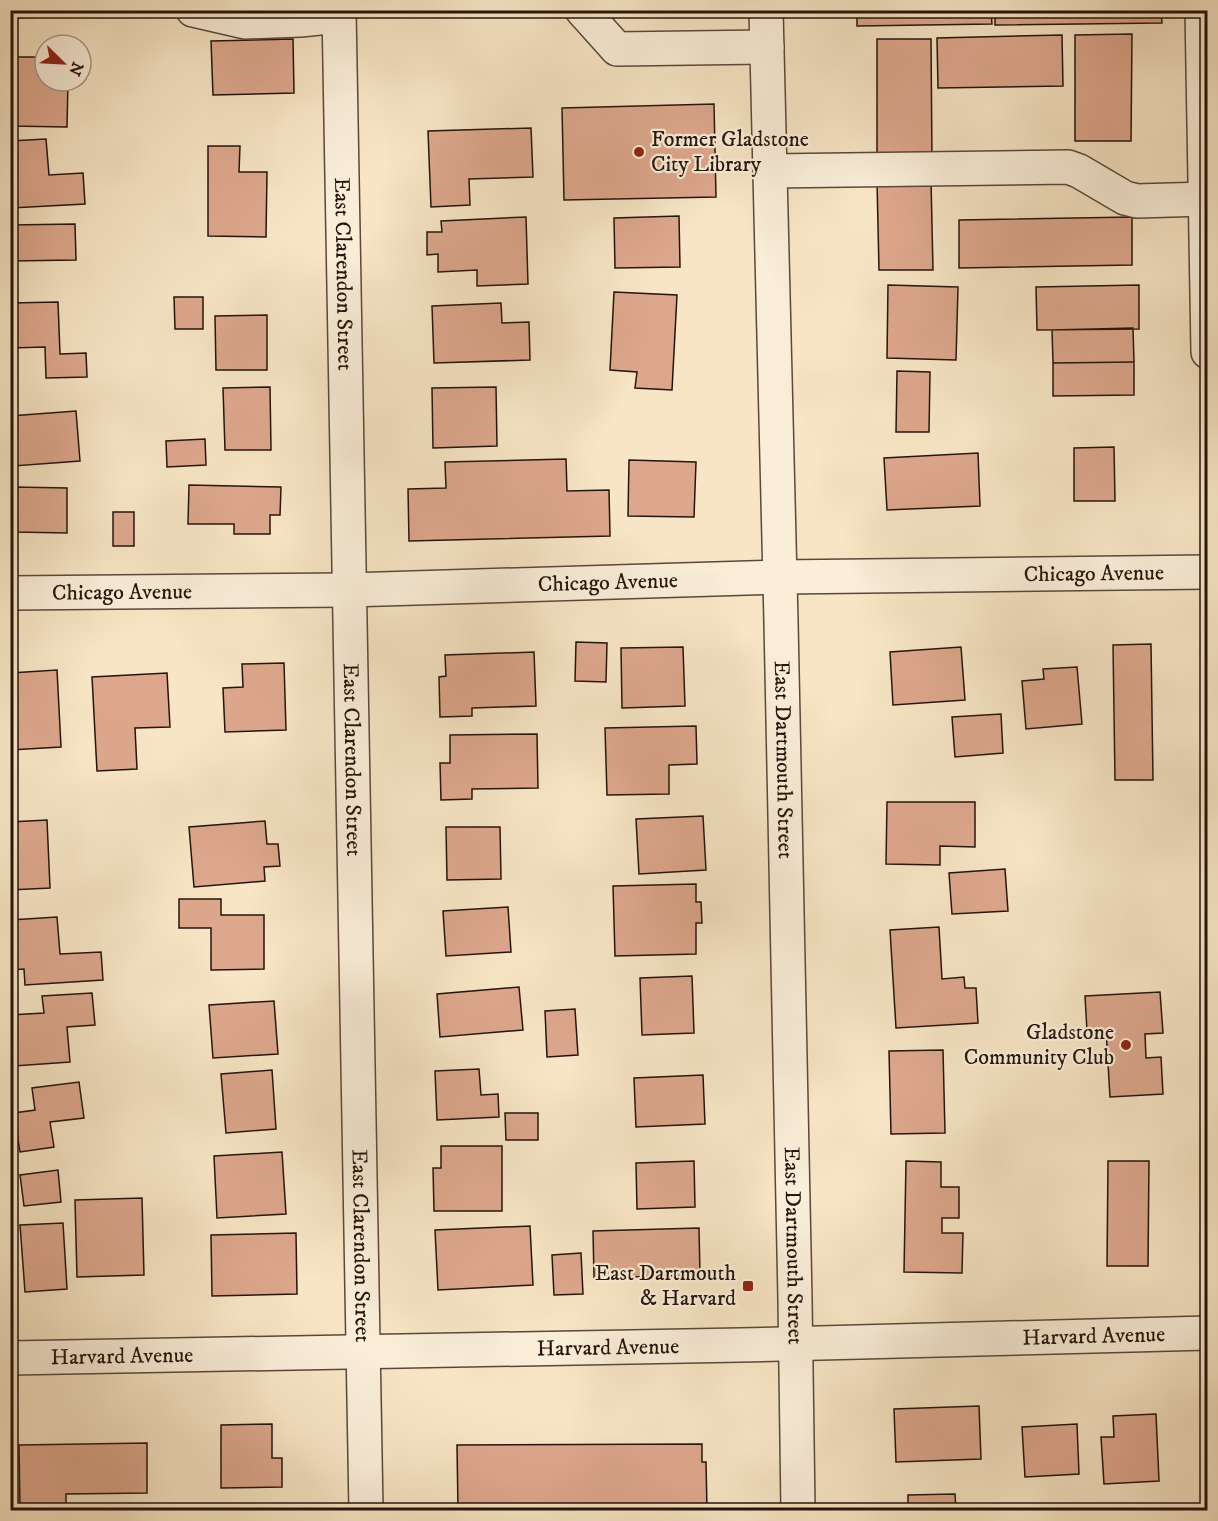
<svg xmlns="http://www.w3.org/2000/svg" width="1218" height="1521" viewBox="0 0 1218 1521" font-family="'IM FELL DW Pica',serif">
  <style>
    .building { fill: #dda78d; stroke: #24140c; stroke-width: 1.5 }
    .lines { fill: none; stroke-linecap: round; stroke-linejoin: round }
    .minor-casing { stroke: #59483a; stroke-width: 36 }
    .minor { stroke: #faeed9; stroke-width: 33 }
    .poi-dot { fill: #8f2418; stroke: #faeed9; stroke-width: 2 }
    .labels { text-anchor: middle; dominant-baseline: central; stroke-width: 4.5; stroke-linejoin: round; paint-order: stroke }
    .poi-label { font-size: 22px; fill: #24140c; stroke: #faeed9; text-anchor: end }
    .street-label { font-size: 22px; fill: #24140c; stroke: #faeed9 }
  </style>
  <rect width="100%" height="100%" fill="#f7e5c5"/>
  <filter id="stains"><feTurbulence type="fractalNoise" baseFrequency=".00333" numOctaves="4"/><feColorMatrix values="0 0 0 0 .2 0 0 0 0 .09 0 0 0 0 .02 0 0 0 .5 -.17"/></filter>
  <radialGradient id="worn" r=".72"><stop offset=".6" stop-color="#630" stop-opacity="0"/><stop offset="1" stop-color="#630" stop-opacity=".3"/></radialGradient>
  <path class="building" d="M10 10H90V16L10 18Z
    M857 10H991L992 24 857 26Z
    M995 10H1161L1162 23 995 25Z
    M1132 34 1131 141H1075V35Z
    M1062 35 1063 86 938 88 937 38Z
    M293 39 294 93 213 95 211 41Z
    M877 39H931L932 160H877Z
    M10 57H45V81H68L67 127 10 126Z
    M714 104 716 197 564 200 562 108Z
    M531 128 533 177 469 179 470 205 431 207 428 131Z
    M46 139 49 175 83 173 85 204 11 208 10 141Z
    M208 146H240L239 172H267L266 237 208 236Z
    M931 180 933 270H879L877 181Z
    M679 216 680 267 615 268 614 218Z
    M526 217 528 284 477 286V270L438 272V254L427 255V232H442L441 221Z
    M1132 217V265L959 268V220Z
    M75 224 76 260 10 261V225Z
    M888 285 958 287 956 360 887 358Z
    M1139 285V329L1037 330 1036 287Z
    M614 292 677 295 672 390 635 388 637 372 610 370Z
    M174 297H203V329H175Z
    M58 302 60 354 86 353 87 377 46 378 45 347 10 348 11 303Z
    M501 303 502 323 529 322 530 360 434 363 432 306Z
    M267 315V370H216L215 316Z
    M1133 328 1134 362 1053 363 1052 330Z
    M1134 362V395L1053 396V363Z
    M897 371 930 372 929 432H896Z
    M270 387 271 450H225L223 388Z
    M496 387 497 446 433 448 432 388Z
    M76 411 80 461 13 466 10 416Z
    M205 439 206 465 167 467 166 441Z
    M1114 447 1115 501H1074V448Z
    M978 453 980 506 887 510 884 458Z
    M566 459 567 491 609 490 610 536 409 541 408 489 446 488 445 462Z
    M629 460 696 462 694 517 628 516Z
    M189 485 281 487 280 515H270V534H234V524H188Z
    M14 487 67 488V533L14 532Z
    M113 512H134V546H113Z
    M576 642 607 643 606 682 575 681Z
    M1151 644 1153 780H1115L1113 645Z
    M683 647 685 706 622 708 621 648Z
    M961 647 965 700 893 705 890 652Z
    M534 652 536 706 472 708V716L440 717 439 677 446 676 445 655Z
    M284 663 286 730 225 732 223 688 243 687 242 664Z
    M1077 667 1082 724 1026 729 1022 681 1044 679 1043 669Z
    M57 670 61 747 10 750V673Z
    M167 673 170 727 135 728 137 769 97 771 92 677Z
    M1001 714 1003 753 955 757 952 717Z
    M696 726 697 764 669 765V794L607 795 605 728Z
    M537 734 538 788 472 789V799L441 800 440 763H450V735Z
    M887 802H975V847L940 846V865L886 864Z
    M703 816 706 870 639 874 636 819Z
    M47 820 50 888 10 890V822Z
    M265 821 267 844H278L280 866 264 867 265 881 194 887 189 827Z
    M446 827H500L501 879 447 880Z
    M1005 869 1008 911 952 914 949 873Z
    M696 884V902H701L702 923H696V954L615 956 613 886Z
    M179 899H221V915H264V969L211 970V928H179Z
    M508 907 511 952 446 956 443 911Z
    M57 917 60 954 101 952 103 980 25 985 24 969 10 970V920Z
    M939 927 942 979 964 977 965 988H976L978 1023 896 1028 890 930Z
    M692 976 694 1033 642 1035 640 978Z
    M519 987 523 1030 440 1037 437 994Z
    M1160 992 1163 1033 1145 1034 1146 1058 1161 1057 1163 1094 1110 1097 1106 1030 1087 1031 1085 996Z
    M92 993 95 1025 67 1027 70 1062 14 1066 10 1015 44 1013 42 996Z
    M274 1001 278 1054 213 1058 209 1005Z
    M575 1009 578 1055 547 1057 545 1011Z
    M943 1050 945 1133 891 1134 889 1051Z
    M479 1069 481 1095 498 1094 499 1117 437 1120 435 1071Z
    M272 1070 276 1129 226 1133 221 1074Z
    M703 1075 705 1124 636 1127 634 1078Z
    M79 1082 84 1118 50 1122 54 1147 20 1152 14 1113 35 1110 32 1088Z
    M505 1113H538V1140H506Z
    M441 1146H502V1211H434L433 1168H441Z
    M282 1152 286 1214 217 1218 214 1156Z
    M694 1161 695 1207 637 1209 636 1163Z
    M906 1161 941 1162V1187H959V1218H942V1233H963L962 1273 904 1272Z
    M1108 1161H1149L1148 1266H1107Z
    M58 1170 61 1202 24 1206 20 1175Z
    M142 1198 144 1275 77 1277 75 1200Z
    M63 1223 67 1289 25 1292 20 1225Z
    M530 1226 533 1285 438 1290 435 1230Z
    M699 1228 700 1275 594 1278 593 1231Z
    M296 1233 297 1294 212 1296 211 1235Z
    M581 1253 583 1294 554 1295 552 1255Z
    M979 1406 981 1459 896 1462 894 1409Z
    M1156 1414 1159 1481 1104 1484 1101 1437H1114L1113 1416Z
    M272 1424V1458H282V1487L221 1488V1425Z
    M1077 1424 1079 1474 1025 1477 1022 1427Z
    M147 1443V1493L66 1494V1510H20L19 1445Z
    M702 1444V1462H706L707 1510H458L457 1445Z
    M955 1494 956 1510H908V1495Z"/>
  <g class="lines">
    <defs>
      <g id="minor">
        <path d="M193 10 245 22 300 20 339 16"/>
        <path id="s1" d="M339 10 366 1510"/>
        <path d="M582 10 617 49 767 47"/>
        <path id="s2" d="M766 10 781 622 795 1300 798 1510"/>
        <path d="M1202 10 1208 352"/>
        <path d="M770 171 1068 167 1079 171 1125 198 1137 201 1206 199"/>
        <path id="s3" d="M10 593 348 590 780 577 1208 572"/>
        <path id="s4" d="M10 1358 740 1345 1208 1333"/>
      </g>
    </defs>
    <use href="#minor" class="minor-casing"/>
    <use href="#minor" class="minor"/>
  </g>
  <g class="poi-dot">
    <circle cx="639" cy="152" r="6"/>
    <circle cx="1126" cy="1045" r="6"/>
    <rect x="742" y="1280" width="12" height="12" rx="3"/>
  </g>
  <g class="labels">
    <g class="poi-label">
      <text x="651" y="139" text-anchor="start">Former Gladstone<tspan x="651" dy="25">City Library</tspan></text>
      <text x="1114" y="1032">Gladstone<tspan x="1114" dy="25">Community Club</tspan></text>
      <text x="736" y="1273">East Dartmouth<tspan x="736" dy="25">&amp; Harvard</tspan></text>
    </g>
    <g class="street-label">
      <text stroke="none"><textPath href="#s1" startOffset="264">East Clarendon Street</textPath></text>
      <text stroke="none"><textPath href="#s3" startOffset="1084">Chicago Avenue</textPath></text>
      <text stroke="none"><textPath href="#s3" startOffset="598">Chicago Avenue</textPath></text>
      <text stroke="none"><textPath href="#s3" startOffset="112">Chicago Avenue</textPath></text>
      <text stroke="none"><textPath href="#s2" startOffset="750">East Dartmouth Street</textPath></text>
      <text stroke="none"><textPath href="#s1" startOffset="750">East Clarendon Street</textPath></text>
      <text stroke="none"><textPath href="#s1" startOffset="1236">East Clarendon Street</textPath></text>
      <text stroke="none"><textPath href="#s2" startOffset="1236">East Dartmouth Street</textPath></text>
      <text stroke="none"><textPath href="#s4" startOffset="1084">Harvard Avenue</textPath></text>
      <text stroke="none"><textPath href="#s4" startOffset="598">Harvard Avenue</textPath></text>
      <text stroke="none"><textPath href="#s4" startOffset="112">Harvard Avenue</textPath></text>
    </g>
  </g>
  <rect width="1218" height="1521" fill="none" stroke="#f7e5c5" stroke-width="36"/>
  <rect x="12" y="12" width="1194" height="1497" fill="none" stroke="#24140c" stroke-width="3"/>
  <rect x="18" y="18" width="1182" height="1485" fill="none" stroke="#24140c" stroke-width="1.5"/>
  <g transform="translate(63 63) rotate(114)"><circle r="28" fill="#faeed9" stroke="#a49787" stroke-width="1.5"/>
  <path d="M0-4.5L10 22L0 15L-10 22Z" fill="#8f2418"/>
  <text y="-9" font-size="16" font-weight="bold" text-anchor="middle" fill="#24140c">N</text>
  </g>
  <rect width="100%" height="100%" filter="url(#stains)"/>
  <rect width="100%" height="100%" fill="url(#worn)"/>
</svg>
